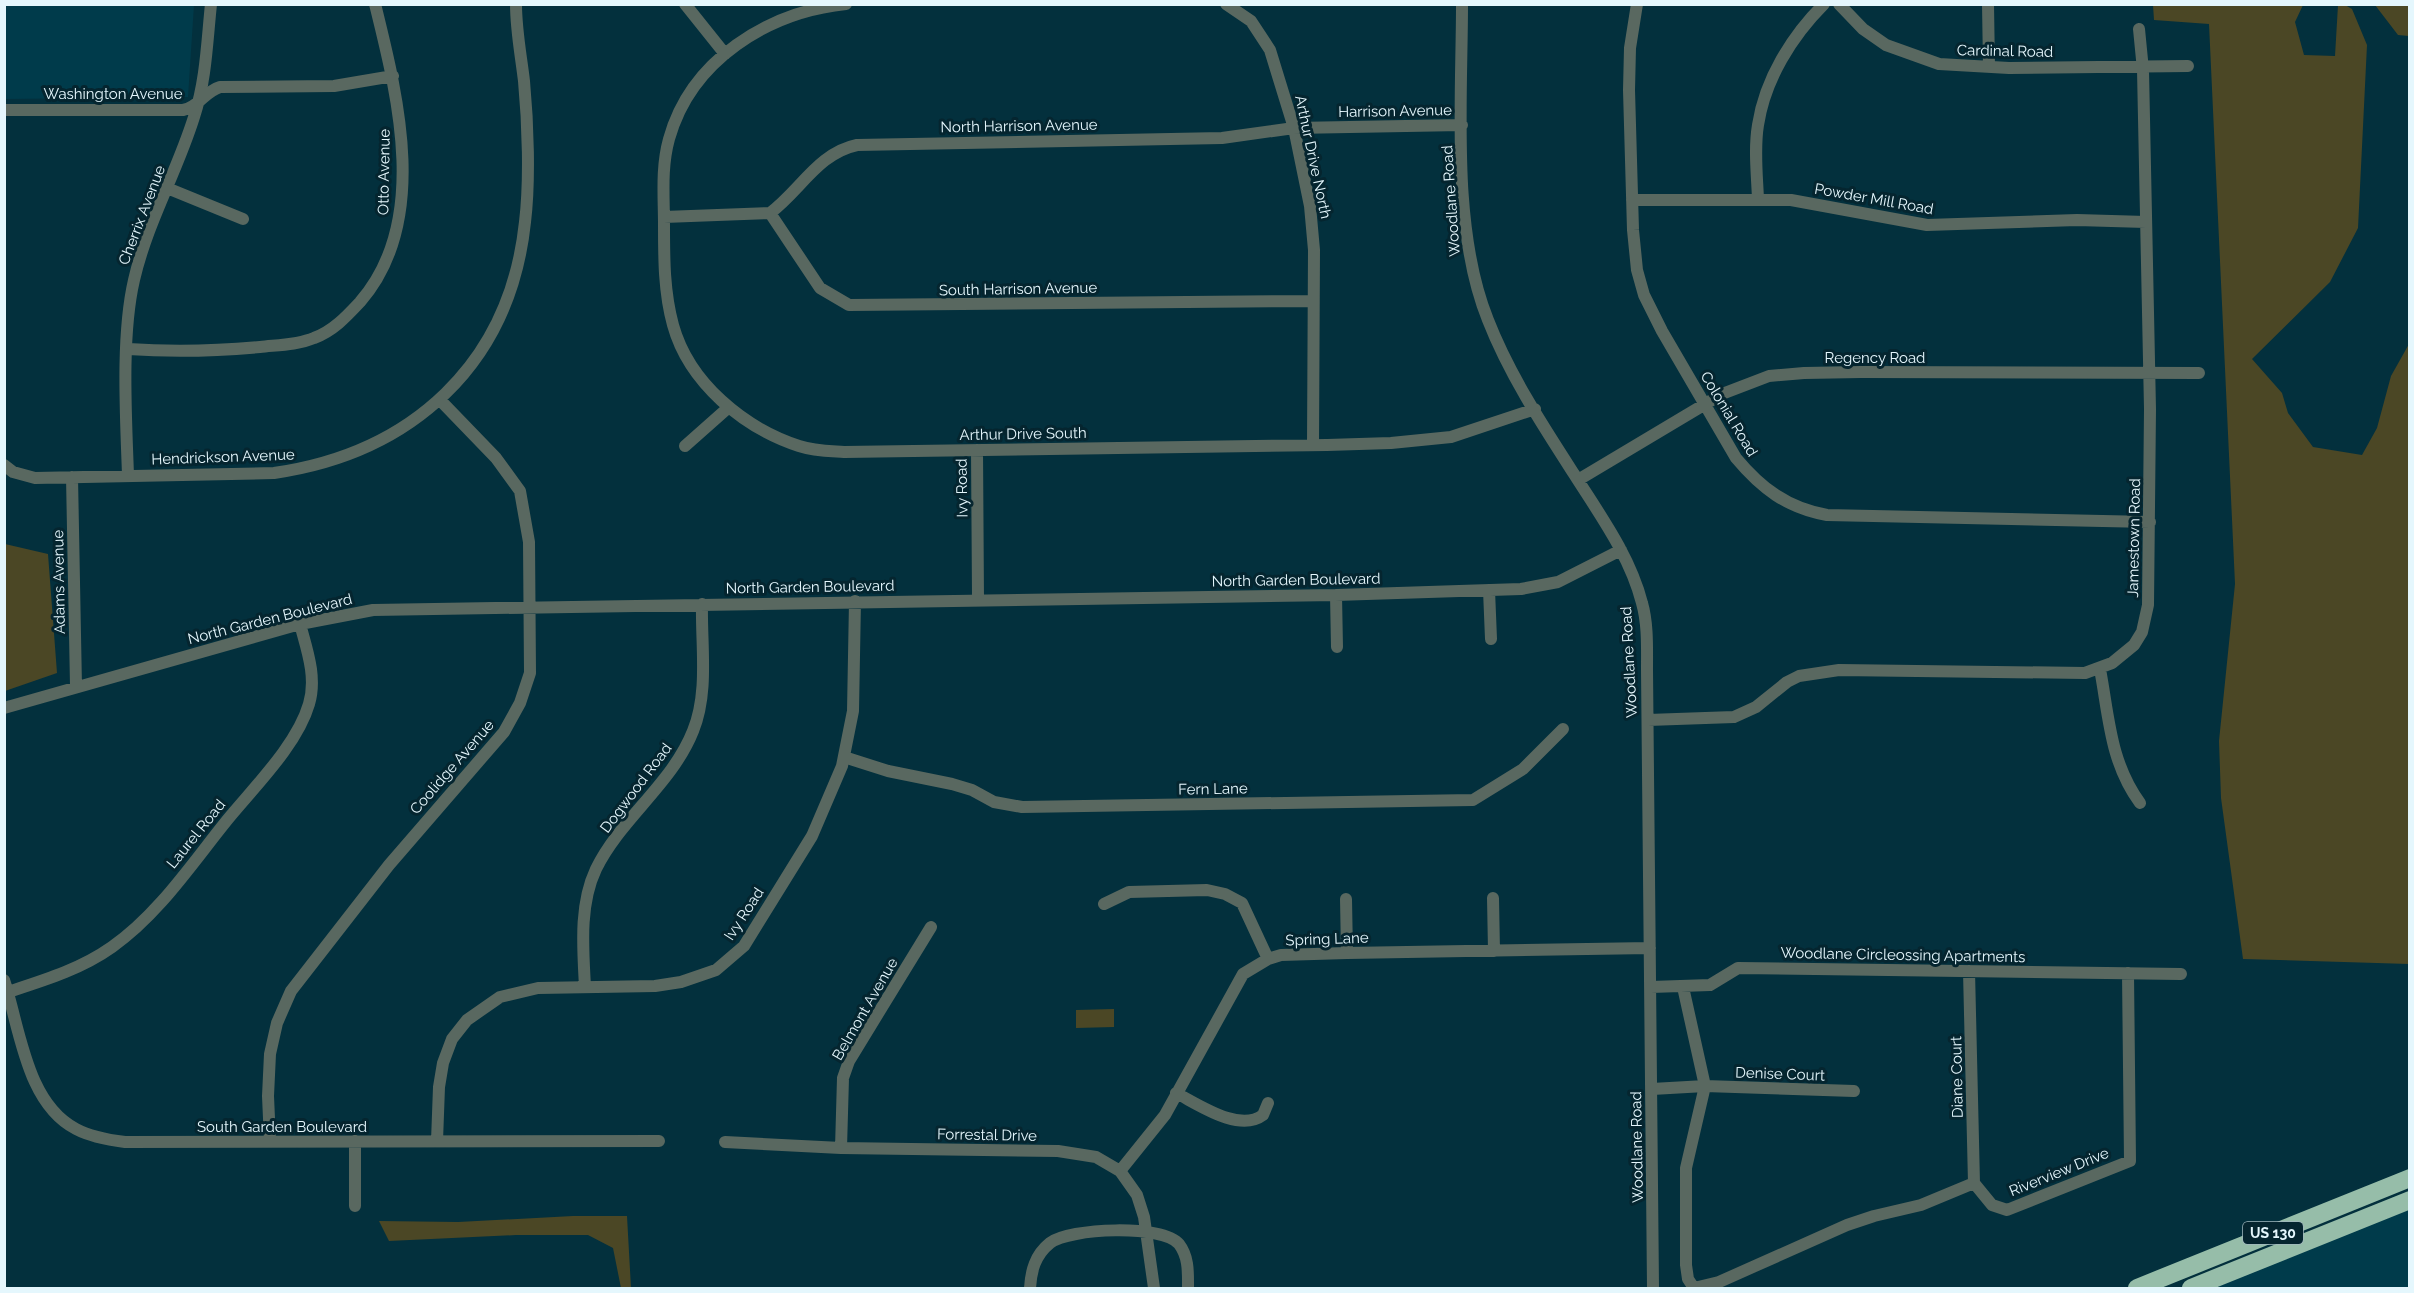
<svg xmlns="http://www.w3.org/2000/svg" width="2414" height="1293" viewBox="0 0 2414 1293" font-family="Raleway,sans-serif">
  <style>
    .built { fill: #003b4b }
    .green { fill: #4b4725 }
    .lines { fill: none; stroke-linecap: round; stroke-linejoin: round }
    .minor { stroke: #596860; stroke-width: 12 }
    .highway { stroke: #96bda9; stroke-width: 18 }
    .labels { text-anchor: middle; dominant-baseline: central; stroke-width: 6; stroke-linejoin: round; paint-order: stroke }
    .shield { fill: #05252f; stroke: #a2b8bf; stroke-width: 1.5 }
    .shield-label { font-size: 14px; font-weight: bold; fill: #e5f7fd }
    .street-label { font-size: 15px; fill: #e5f7fd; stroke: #05252f }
  </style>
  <rect width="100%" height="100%" fill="#03303d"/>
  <path class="built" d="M4 5H194L188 97 5 99Z
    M2409 1200V1288H2191Z"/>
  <path class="green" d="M2153 5H2303L2295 22 2304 55 2335 56 2338 5H2345L2352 9 2367 45 2358 228 2330 282 2252 359 2282 393 2288 413 2313 447 2362 455 2377 428 2391 376 2409 344V964L2243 959 2221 798 2219 741 2235 584 2209 24 2154 20Z
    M2375 5H2409V36L2398 35Z
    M5 544 48 554 57 673 5 691Z
    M1114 1009V1027L1076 1028V1010Z
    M573 1216H627L631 1288H621L613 1248 588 1235H516L389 1241 379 1221 458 1222Z"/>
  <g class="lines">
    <path class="minor" d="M685 4 725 54
      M846 4C768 12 691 60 669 139 661 168 664 196 664 225 664 259 664 292 673 325 689 383 744 428 799 446 814 451 829 451 844 452L1327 445 1391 443 1451 437 1535 409
      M1226 4 1251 21 1270 50 1294 128 1310 206 1314 250 1313 445
      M1462 4C1462 102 1451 229 1488 320 1509 374 1543 426 1574 474 1600 515 1630 556 1642 603 1648 624 1647 648 1647 670L1653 1288
      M1637 4 1630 48 1629 90 1633 230 1637 270 1644 295 1662 331 1736 458C1761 488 1787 508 1827 515L2150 522
      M1839 4 1863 29 1886 45 1939 64 2009 68 2188 66
      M1988 4 1989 67
      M4 110H183C199 107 204 92 220 87L334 86 393 76
      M167 188 243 219
      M1758 199C1757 174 1754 149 1758 125 1765 79 1792 36 1824 4
      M1632 200H1791L1927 225 2077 220 2146 222
      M770 213C800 191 818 153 857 145L1222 138 1294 128 1462 125
      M770 213 820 288 849 305 1313 301
      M664 217 770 213
      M128 349C172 352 216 351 260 347 278 345 297 345 314 338 333 331 346 317 360 302 430 222 398 97 375 4
      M685 446 729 407
      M977 450 978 598
      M4 465 13 472 35 478 274 473C412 453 510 364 525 222 530 181 528 123 524 81 521 55 516 31 516 4
      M128 475C126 417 121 336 134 280 147 223 177 172 194 117 206 81 207 42 211 4
      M72 477 76 686
      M1578 480 1722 394 1769 376 1804 373 1861 372 2199 373
      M1489 590 1491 639
      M1336 595 1337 647
      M2100 669C2109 717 2110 762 2140 803
      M4 708 300 624 373 610 1336 595 1521 589 1558 582 1621 550
      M1648 720 1734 717 1756 707 1787 682 1799 676 1839 670 2085 673 2112 663 2134 645 2142 632 2148 605 2150 409 2143 70 2139 29
      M844 757 888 771 952 784 972 790 994 802 1022 807 1473 800 1523 769 1563 729
      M1493 898 1494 951
      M1346 899 1347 953
      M1104 904 1129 892 1207 890 1225 894 1242 903 1268 959
      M1969 971 1974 1183
      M4 980C20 1028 26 1103 76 1129 91 1137 109 1140 125 1142L659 1141
      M585 987C583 948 579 905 596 869 621 818 672 784 693 731 709 692 701 645 702 604
      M1651 987 1710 985 1738 968 2181 974
      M1683 987 1705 1086 1686 1168V1265L1688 1279 1694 1288 1719 1282 1847 1225 1874 1216 1921 1205 1974 1183
      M8 992C45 980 81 969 112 947 159 914 193 862 228 819 255 786 297 745 309 704 317 677 307 650 300 624
      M1652 1089 1705 1086 1854 1091
      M1176 1093C1198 1104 1239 1133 1263 1115L1268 1103
      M270 1141 268 1096 270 1054 277 1023 291 991 389 865 504 732 520 703 530 673 529 542 520 491 496 458 440 400
      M355 1141V1206
      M437 1141 439 1087 443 1063 452 1039 467 1020 500 997 538 988 655 986 681 982 716 970 744 946 812 836 842 766 853 711 855 601
      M725 1142 841 1148 1058 1151 1096 1157 1120 1171 1137 1195 1144 1217 1154 1288
      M841 1148 843 1078 849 1061 931 927
      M1120 1171 1165 1115 1243 974 1268 959 1281 955 1347 953 1650 948
      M1974 1183 1992 1205 2007 1210 2130 1161 2128 973
      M1030 1288C1031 1271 1035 1255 1050 1243 1069 1228 1163 1224 1179 1244 1189 1257 1188 1273 1188 1288"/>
    <path class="highway" d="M2137 1288 2410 1178
      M2191 1288 2410 1200"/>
  </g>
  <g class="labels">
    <rect class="shield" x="2243" y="1222" width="60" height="22" rx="4.5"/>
    <g class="shield-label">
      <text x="2273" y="1233">US 130</text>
    </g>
    <g class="street-label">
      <text transform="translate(2005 51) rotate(1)">Cardinal Road</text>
      <text x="113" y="94">Washington Avenue</text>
      <text transform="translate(1395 111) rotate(-1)">Harrison Avenue</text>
      <text transform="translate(1019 126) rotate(-1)">North Harrison Avenue</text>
      <text transform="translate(1313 157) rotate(78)">Arthur Drive North</text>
      <text transform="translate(384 172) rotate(-89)">Otto Avenue</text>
      <text transform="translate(1874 199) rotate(10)">Powder Mill Road</text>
      <text transform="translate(1451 201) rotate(-94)">Woodlane Road</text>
      <text transform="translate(142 215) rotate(-69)">Cherrix Avenue</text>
      <text transform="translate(1018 289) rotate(-1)">South Harrison Avenue</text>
      <text x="1875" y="358">Regency Road</text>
      <text transform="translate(1729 414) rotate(59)">Colonial Road</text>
      <text transform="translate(1023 434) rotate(-1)">Arthur Drive South</text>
      <text transform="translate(223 457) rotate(-2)">Hendrickson Avenue</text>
      <text transform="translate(962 488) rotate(-91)">Ivy Road</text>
      <text transform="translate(2134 538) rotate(-89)">Jamestown Road</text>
      <text transform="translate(1296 580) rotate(-1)">North Garden Boulevard</text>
      <text transform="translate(59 582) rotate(-91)">Adams Avenue</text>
      <text transform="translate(810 587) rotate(-1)">North Garden Boulevard</text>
      <text transform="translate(270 619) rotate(-14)">North Garden Boulevard</text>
      <text transform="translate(1629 662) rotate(-93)">Woodlane Road</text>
      <text transform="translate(452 767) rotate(-49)">Coolidge Avenue</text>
      <text transform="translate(636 788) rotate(-53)">Dogwood Road</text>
      <text transform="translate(1213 789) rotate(-1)">Fern Lane</text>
      <text transform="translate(196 834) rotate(-51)">Laurel Road</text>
      <text transform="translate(744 914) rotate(-57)">Ivy Road</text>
      <text transform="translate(1327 939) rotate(-2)">Spring Lane</text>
      <text transform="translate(1903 955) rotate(1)">Woodlane Circleossing Apartments</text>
      <text transform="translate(865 1009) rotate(-60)">Belmont Avenue</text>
      <text transform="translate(1780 1074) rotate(2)">Denise Court</text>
      <text transform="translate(1957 1077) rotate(-91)">Diane Court</text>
      <text x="282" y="1127">South Garden Boulevard</text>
      <text transform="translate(987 1135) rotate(1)">Forrestal Drive</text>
      <text transform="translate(1637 1147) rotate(-91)">Woodlane Road</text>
      <text transform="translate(2059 1172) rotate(-22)">Riverview Drive</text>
    </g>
  </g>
  <rect width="2414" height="1293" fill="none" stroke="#e5f7fd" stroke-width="12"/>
</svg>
